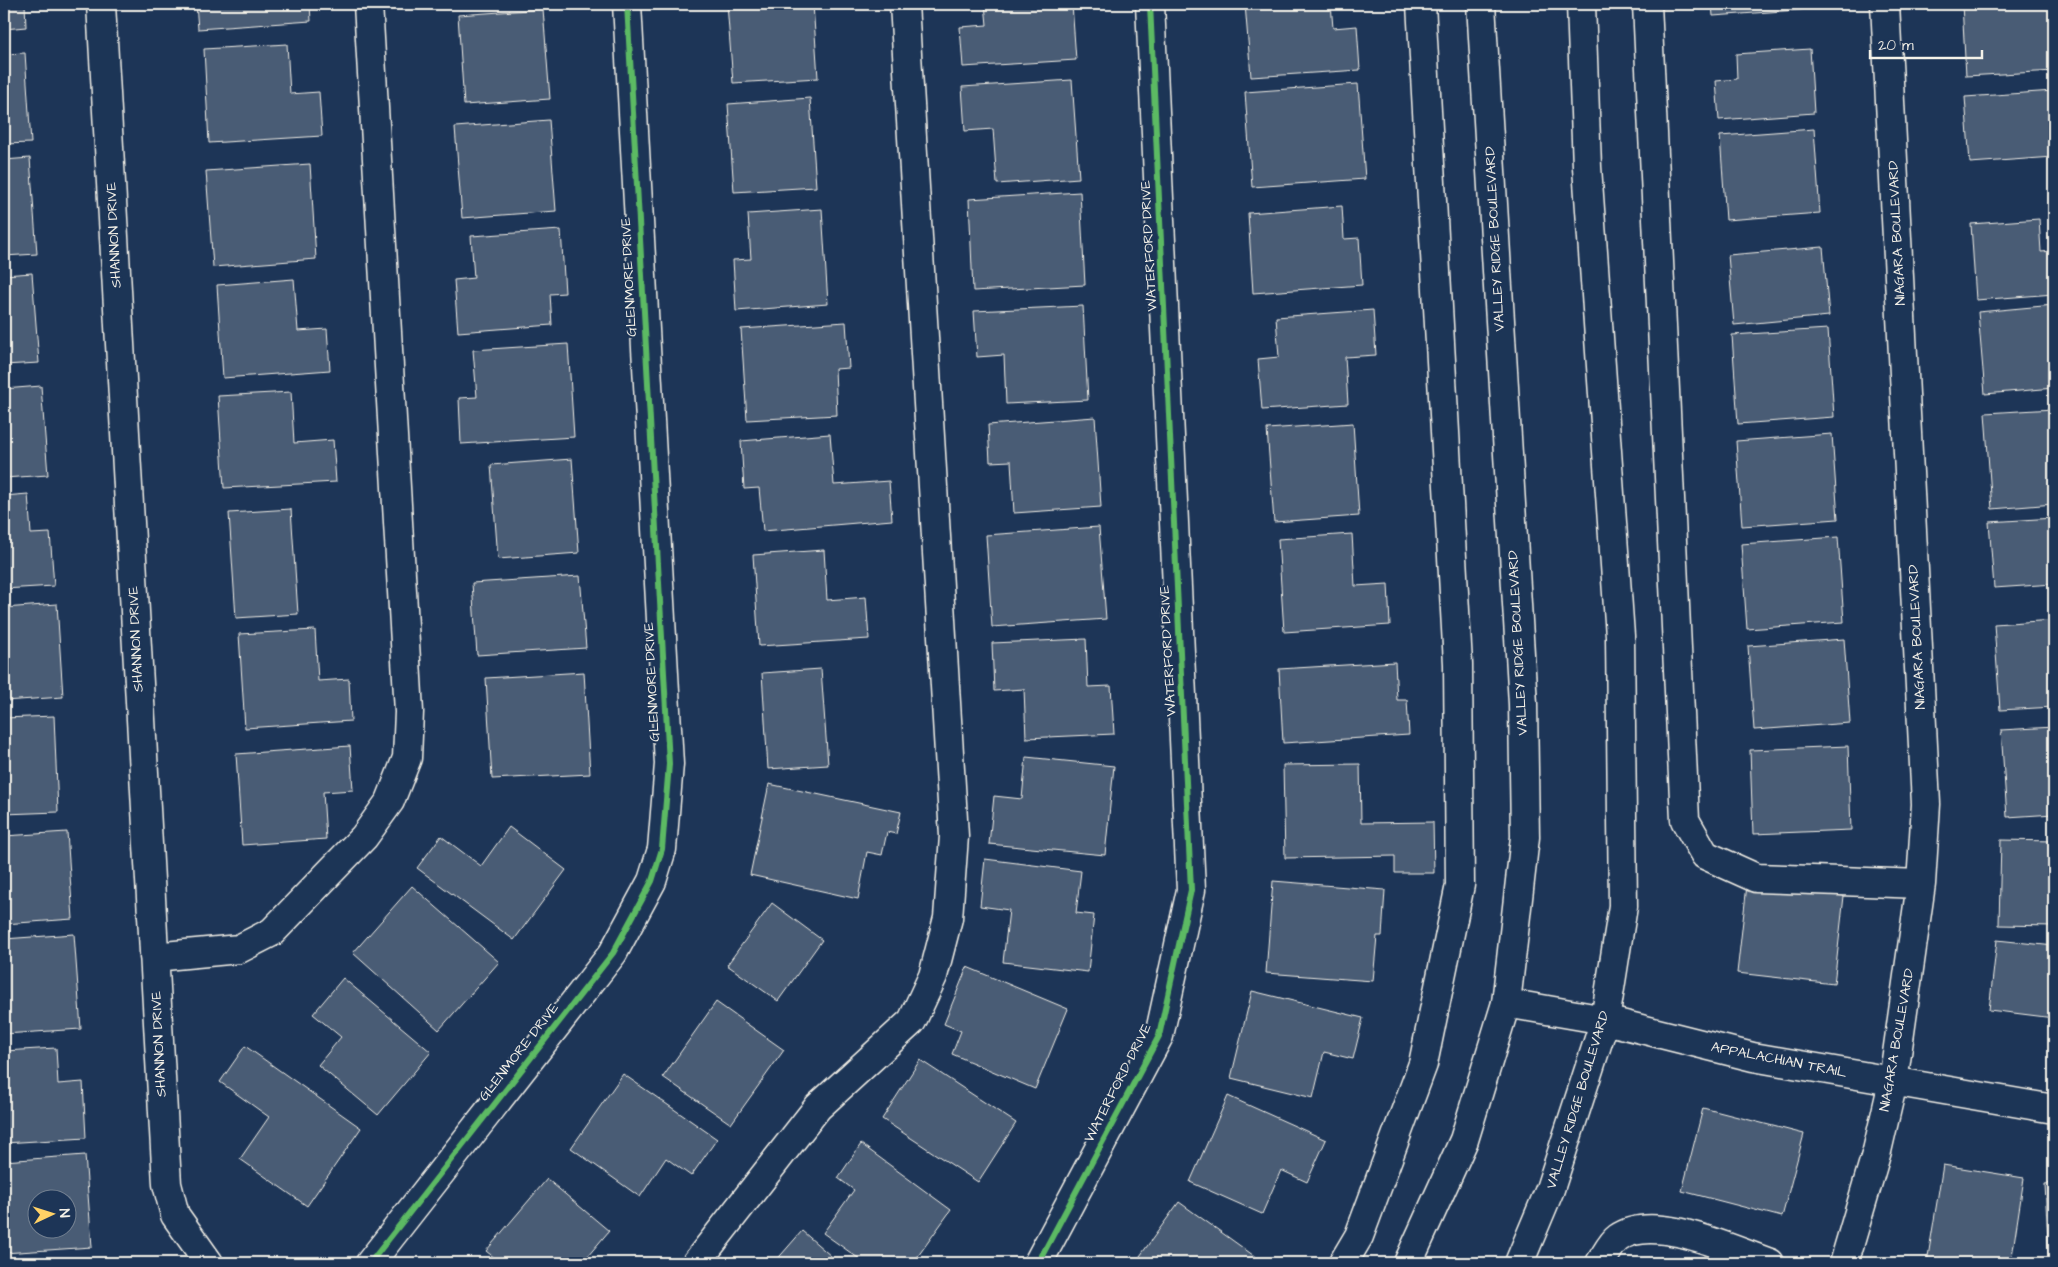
<svg xmlns="http://www.w3.org/2000/svg" width="2058" height="1267" viewBox="0 0 2058 1267" font-family="'Architects Daughter',sans-serif">
  <style>
    .building { fill: #485b74; stroke: #f4f1e8; fill-rule: evenodd }
    .lines { fill: none; stroke-linecap: round; stroke-linejoin: round }
    .minor-casing { stroke: #f4f1e8; stroke-width: 31 }
    .major-casing { stroke: #f4f1e8; stroke-width: 31 }
    .minor { stroke: #1d3557; stroke-width: 28 }
    .major { stroke: #1d3557; stroke-width: 28 }
    .cycleway-casing { stroke: #1d3557; stroke-width: 9 }
    .cycleway { stroke: #5cba63; stroke-width: 6 }
    .labels { text-anchor: middle; dominant-baseline: central; stroke-width: 4; stroke-linejoin: round; paint-order: stroke }
    .street-label { font-size: 14px; fill: #f4f1e8; stroke: #1d3557 }
  </style>
  <rect width="100%" height="100%" fill="#1d3557"/>
  <filter id="ink" filterUnits="userSpaceOnUse"><feTurbulence type="fractalNoise" baseFrequency=".02" numOctaves="2"/><feDisplacementMap in="SourceGraphic" scale="10" xChannelSelector="R" yChannelSelector="G"/><feConvolveMatrix kernelMatrix="1 2 1 2 8 2 1 2 1" color-interpolation-filters="sRGB"/></filter>
  <g filter="url(#ink)">
    <path class="building" d="M4 4H25L26 27 4 29Z
      M196 4H310L311 21 198 29Z
      M727 4H813L818 78 733 83Z
      M985 4H1072L1076 60 963 67 960 27 987 25Z
      M1245 4H1331L1333 28 1357 26 1360 70 1251 77Z
      M1712 4H1811V9L1713 16Z
      M1962 4H2054V71L1966 76Z
      M543 9 550 99 464 105 458 15Z
      M287 44 290 94 319 92 322 136 209 143 204 49Z
      M1810 49 1814 113 1719 120 1716 81 1737 79 1736 54Z
      M25 53 31 143 4 144V54Z
      M1072 80 1079 178 997 184 993 129 965 131 962 87Z
      M1358 84 1365 179 1252 187 1245 92Z
      M2054 91V157L1970 163 1965 97Z
      M810 98 816 187 734 192 728 104Z
      M549 120 556 211 462 218 455 127Z
      M1814 129 1820 213 1726 220 1720 136Z
      M30 158 37 254 4 256V160Z
      M310 164 316 259 213 267 206 171Z
      M1080 192 1085 285 973 291 969 199Z
      M1342 206 1344 239 1359 238 1362 285 1253 293 1248 213Z
      M822 209 828 304 736 311 733 260 751 259 748 214Z
      M2039 219 2041 252 2054 251V294L1976 300 1971 224Z
      M561 230 565 293 550 294 552 325 458 332 454 280 474 278 471 236Z
      M1823 247 1829 316 1734 325 1728 255Z
      M32 273 39 363 4 365V275Z
      M294 279 298 331 327 329 330 370 223 378 217 285Z
      M2054 305V388L1985 394 1978 312Z
      M1083 306 1088 400 1006 404 1004 355 977 357 974 311Z
      M1373 310 1376 355 1345 357 1348 404 1262 410 1258 359 1279 357 1276 317Z
      M846 322 849 368 835 369 837 415 747 420 741 329Z
      M1828 329 1834 417 1738 424 1732 335Z
      M568 344 574 437 461 444 459 398 477 397 473 350Z
      M41 386 48 475 4 478V389Z
      M291 392 294 443 333 440 336 482 224 488 218 396Z
      M2054 409V504L1992 509 1985 413Z
      M1095 417 1101 507 1014 513 1011 461 990 462 988 425Z
      M1353 423 1359 516 1274 522 1267 429Z
      M830 434 834 485 889 481 892 520 763 531 759 488 744 489 741 441Z
      M1832 434 1838 519 1742 526 1736 441Z
      M572 459 579 553 498 559 491 465Z
      M28 494 31 534 50 533 54 586 4 589V496Z
      M291 509 298 614 236 618 229 513Z
      M2054 518V584L1994 588 1989 522Z
      M1099 527 1106 619 992 627 986 535Z
      M1352 534 1355 586 1388 584 1390 625 1284 632 1278 539Z
      M1838 537 1844 622 1747 629 1741 544Z
      M824 550 827 600 866 597 869 639 759 646 753 555Z
      M580 576 586 648 477 655 472 583Z
      M57 604 63 697 4 701V608Z
      M2054 620V707L2000 710 1994 624Z
      M315 630 318 681 349 679 351 721 245 728 239 634Z
      M1086 639 1088 687 1111 686 1114 734 1026 738 1024 689 994 691 992 643Z
      M1844 639 1850 723 1754 730 1748 646Z
      M1395 662 1397 700H1407L1409 735 1283 743 1279 669Z
      M821 669 828 765 768 769 762 673Z
      M584 672 590 774 492 779 486 678Z
      M54 716 58 812 4 814V718Z
      M2054 727V814L2007 817 2001 730Z
      M350 746 353 790 323 792 326 839 242 845 236 754Z
      M1848 746 1851 830 1753 834 1750 750Z
      M1026 757 1114 766 1105 855 989 844 994 796 1022 799Z
      M1360 764 1361 823 1433 822 1434 873H1395V856L1285 858 1283 765Z
      M769 784 901 812 896 834 887 832 882 855 867 852 858 899 750 875Z
      M509 827 566 870 514 940 417 868 441 836 481 866Z
      M67 832 73 919 4 924V836Z
      M2001 840 2054 841V926L1999 925Z
      M985 859 1081 871 1076 913 1094 915 1088 972 1003 962 1009 910 980 906Z
      M1273 881 1385 890 1382 936H1377L1373 981 1266 973Z
      M1747 885 1844 896 1834 984 1737 973Z
      M412 886 499 962 439 1030 353 953Z
      M772 903 822 940 778 1001 727 965Z
      M74 934 81 1029 4 1034V939Z
      M1997 940 2054 946V1018L1989 1010Z
      M967 967 1068 1009 1035 1089 952 1054 961 1031 944 1024Z
      M343 978 431 1052 378 1115 318 1065 341 1037 313 1014Z
      M1252 991 1363 1018 1353 1059 1324 1052 1313 1098 1231 1078Z
      M716 1002 784 1050 731 1124 663 1077Z
      M245 1046 361 1128 307 1206 240 1159 269 1117 220 1082Z
      M56 1048 58 1084 83 1082 86 1138 4 1143V1051Z
      M920 1060 1016 1123 978 1182 882 1119Z
      M623 1074 717 1139 691 1176 666 1158 640 1197 571 1148Z
      M1228 1096 1326 1140 1307 1182 1281 1170 1262 1214 1190 1182Z
      M1703 1108 1804 1134 1782 1217 1682 1191Z
      M861 1144 951 1210 913 1263H865L823 1233 854 1190 838 1178Z
      M85 1155 92 1247 4 1253V1161ZM38 1200H68V1230H38Z
      M1943 1165 2024 1178 2011 1263H1927Z
      M547 1179 609 1231 582 1263H501L486 1251Z
      M2054 1183V1263H2049L2045 1184Z
      M1179 1202 1264 1263H1135Z
      M802 1231 839 1263H774Z"/>
    <g class="lines">
      <defs>
        <path id="minor" d="M101 4 167 1184 175 1215 209 1263
          M1647 4 1685 820 1705 855 1756 878 1921 884
          M154 957 239 949 272 932 364 837 390 801 407 758 409 712 368 4
          M1506 1003 1605 1020 1753 1057 2048 1108 2054 1107
          M370 1263 613 953 652 881 662 849 669 764 627 4
          M696 1263 818 1107 912 1021 933 976 948 918 954 836 904 4
          M1038 1263 1159 1036 1191 890 1150 4
          M1343 1263 1359 1236 1423 1064 1460 885 1458 664 1421 4
          M1600 1263C1605 1256 1611 1243 1618 1238 1654 1212 1732 1250 1770 1263
          M1844 1263 1877 1151 1893 1082 1921 884 1926 804 1885 4"/>
        <path id="major" d="M1408 1263 1464 1140 1506 1003 1525 837 1523 704 1481 4
          M1519 1263 1550 1189 1605 1020 1623 906 1620 636 1587 167 1581 4"/>
      </defs>
      <use href="#minor" class="minor-casing"/>
      <use href="#major" class="major-casing"/>
      <use href="#minor" class="minor"/>
      <use href="#major" class="major"/>
      <defs>
        <path id="cycleway" d="M370 1263 613 953 652 881 662 849 669 764 627 4
          M1038 1263 1159 1036 1191 890 1150 4"/>
      </defs>
      <use href="#cycleway" class="cycleway-casing"/>
      <use href="#cycleway" class="cycleway"/>
    </g>
  </g>
  <g class="labels">
    <g class="street-label">
      <text transform="translate(1897 233) rotate(-93)">NIAGARA BOULEVARD</text>
      <text transform="translate(114 235) rotate(-93)">SHANNON DRIVE</text>
      <text transform="translate(1495 239) rotate(-93)">VALLEY RIDGE BOULEVARD</text>
      <text transform="translate(1149 246) rotate(-93)">WATERFORD DRIVE</text>
      <text transform="translate(629 277) rotate(-93)">GLENMORE DRIVE</text>
      <text transform="translate(1917 637) rotate(-93)">NIAGARA BOULEVARD</text>
      <text transform="translate(136 639) rotate(-93)">SHANNON DRIVE</text>
      <text transform="translate(1518 643) rotate(-93)">VALLEY RIDGE BOULEVARD</text>
      <text transform="translate(1168 651) rotate(-93)">WATERFORD DRIVE</text>
      <text transform="translate(652 682) rotate(-93)">GLENMORE DRIVE</text>
      <text transform="translate(1897 1040) rotate(-80)">NIAGARA BOULEVARD</text>
      <text transform="translate(159 1044) rotate(-93)">SHANNON DRIVE</text>
      <text transform="translate(519 1052) rotate(-52)">GLENMORE DRIVE</text>
      <text transform="translate(1779 1060) rotate(11)">APPALACHIAN TRAIL</text>
      <text transform="translate(1118 1083) rotate(-63)">WATERFORD DRIVE</text>
      <text transform="translate(1578 1100) rotate(-73)">VALLEY RIDGE BOULEVARD</text>
    </g>
  </g>
  <rect width="2058" height="1267" fill="none" stroke="#1d3557" stroke-width="20"/>
  <rect x="10" y="10" width="2038" height="1247" fill="none" stroke="#f4f1e8" stroke-width="2" filter="url(#ink)"/>
  <g transform="translate(52 1214) rotate(86)"><circle r="24" fill="#1d3557" stroke="#738091"/>
  <path d="M0-4L9 19L0 12L-9 19Z" fill="#ffd166"/>
  <text y="-8" font-size="14" font-weight="bold" text-anchor="middle" fill="#f4f1e8">N</text>
  </g>
  <path d="M1870 50v8h112v-8" fill="none" stroke="#f4f1e8" stroke-width="2.5"/>
  <text x="1878" y="50" font-size="15" fill="#f4f1e8" stroke="#1d3557" stroke-width="4" paint-order="stroke">20 m</text>
</svg>
